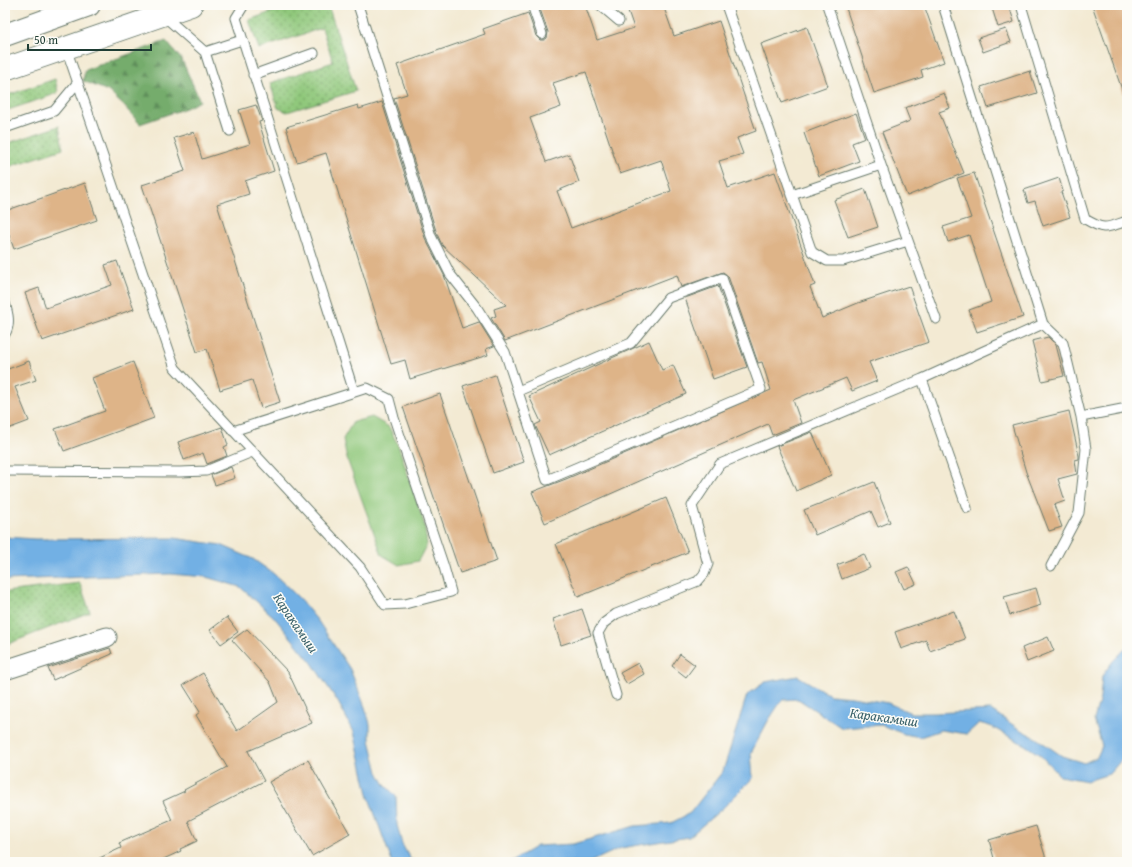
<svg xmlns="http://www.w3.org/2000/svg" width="1132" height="867" viewBox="0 0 1132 867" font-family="'Gentium Book Plus',serif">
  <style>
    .grass { fill: url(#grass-dots); stroke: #588258 }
    .forest { fill: url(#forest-firs); stroke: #4a7450 }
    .park { fill: #90c87c; stroke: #588258 }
    .water { fill: #72b0e4; stroke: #48768c }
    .building { fill: #deb488; fill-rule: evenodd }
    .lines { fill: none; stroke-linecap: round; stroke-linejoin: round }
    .lane-casing { stroke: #697a6c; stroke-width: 11 }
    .street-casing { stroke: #697a6c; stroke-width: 21 }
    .highway-casing { stroke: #697a6c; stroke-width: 24 }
    .lane { stroke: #fff; stroke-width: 9 }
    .street { stroke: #fff; stroke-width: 19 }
    .highway { stroke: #fff; stroke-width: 22 }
    .labels { text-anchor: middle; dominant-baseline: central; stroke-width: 3; stroke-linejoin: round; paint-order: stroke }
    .water-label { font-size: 14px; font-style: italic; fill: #386069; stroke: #fdfcf7 }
  </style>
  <defs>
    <pattern id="grass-dots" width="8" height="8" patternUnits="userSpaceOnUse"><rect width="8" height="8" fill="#90c87c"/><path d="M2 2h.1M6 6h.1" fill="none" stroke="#75a466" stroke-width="1.8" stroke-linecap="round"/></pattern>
    <pattern id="forest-firs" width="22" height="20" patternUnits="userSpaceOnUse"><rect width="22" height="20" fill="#74ac6c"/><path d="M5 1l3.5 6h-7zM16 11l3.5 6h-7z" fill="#5f8d5a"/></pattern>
  </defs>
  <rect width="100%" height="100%" fill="#fdfcf7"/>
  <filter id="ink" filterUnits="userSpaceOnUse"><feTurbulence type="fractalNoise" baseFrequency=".025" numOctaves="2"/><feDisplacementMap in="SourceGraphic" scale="8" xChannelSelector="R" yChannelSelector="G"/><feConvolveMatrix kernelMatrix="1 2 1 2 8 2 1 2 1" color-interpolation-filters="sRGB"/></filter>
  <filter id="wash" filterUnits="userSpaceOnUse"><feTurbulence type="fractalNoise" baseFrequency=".012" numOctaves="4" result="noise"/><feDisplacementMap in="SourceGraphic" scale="16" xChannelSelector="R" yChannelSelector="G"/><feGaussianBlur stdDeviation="0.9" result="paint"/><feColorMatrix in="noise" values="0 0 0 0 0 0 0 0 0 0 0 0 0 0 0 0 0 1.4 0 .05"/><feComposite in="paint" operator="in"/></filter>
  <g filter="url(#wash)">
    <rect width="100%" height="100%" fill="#f3ead3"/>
    <path class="grass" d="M291 5H328L356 91 287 112 278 108 270 83 333 62 322 28 259 49 249 20Z
      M55 79 58 92 50 96 5 111V96Z
      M59 126 63 149 5 168V144Z
      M80 583 90 612 5 645V592Z"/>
    <path class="forest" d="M166 41 182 60 200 101 186 108 140 124 124 106 108 91 83 81 85 70Z"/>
    <path class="park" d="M372 417 389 427 398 445 424 523 427 544 418 561 399 565 382 555 347 459 343 439 353 422Z"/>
    <path class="water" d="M5 537 35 539 174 538 221 545 253 559 274 574 299 598 318 621 350 669 365 707 370 724V740L378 772 385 785 396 796 397 825 402 844 410 859 418 862H392L369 798 354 732 338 702 312 663 273 616 240 587 206 577 170 574 5 580Z
      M1127 647V719L1123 736 1126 755 1109 774 1087 781 1060 776 1040 755 1025 745 990 726 979 723 967 734 941 730 920 737 904 734 881 725 842 728 798 699 782 700 768 721 751 753 753 778 725 806 689 837 621 848 590 862H510L537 846 573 844 635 826 671 823 690 813 723 771 747 695 765 682 798 676 830 695 852 697 888 703 911 713H935L991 710 1019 729 1036 738 1062 756 1084 763 1097 757 1102 746 1094 720 1100 698 1102 676 1113 661Z"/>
    <g id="blocks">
      <path class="building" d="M552 5H585L597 40 634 28 626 5H663L674 36 719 21 756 131 737 138 743 154 719 161 728 188 775 172 815 285 810 287 822 318 858 303 909 286 929 342 869 362 877 381 852 391 846 378 793 400 801 423 772 435 768 424 545 523 532 492 566 479 771 390 762 362 758 363 728 276 723 272 681 287 677 275 505 341 491 318 496 316 494 309 506 305 442 245 437 234 394 98 407 94 397 65 485 34 483 29 528 13 536 36 540 40H544L547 38 548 32 540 9ZM586 72 620 174 661 160 671 191 571 228 557 191 579 182 569 154 546 162 530 118 561 107 553 83Z
        M845 5H924L944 62 921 70 923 77 874 93Z
        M991 5H1009L1014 22 998 27Z
        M1092 5H1127V97L1125 98Z
        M807 27 828 86 782 103 761 44Z
        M1006 29 1011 42 983 52 978 38Z
        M1030 71 1037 93 988 108 981 87Z
        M944 93 950 108 939 112 964 173 907 196 882 132 910 121 905 108Z
        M382 102 425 238 444 275 462 328 479 322 494 346 486 349 488 355 410 379 405 360 391 364 326 153 297 162 286 127 358 105 359 109Z
        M256 105 262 121 259 122 274 171 245 181 249 194 217 204 280 402 261 408 252 380 220 390 207 349 197 352 142 185 185 171 174 138 194 132 202 159 250 144 239 110Z
        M856 113 865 138 852 143 859 161 819 176 804 133Z
        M974 173 1023 317 977 332 969 310 991 302 969 235 948 242 943 227 971 218 957 178Z
        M1059 178 1063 191 1061 192 1070 217 1043 226 1035 201 1028 203 1024 190Z
        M85 183 97 220 14 249 5 224V211Z
        M865 189 878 227 848 237 834 200Z
        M117 261 134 309 42 341 25 293 39 288 46 308 112 285 105 265Z
        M718 286 747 367 713 379 685 298Z
        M1048 337 1056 345 1064 376 1042 381 1032 341Z
        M649 341 662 370 673 365 686 394 549 455 535 425 541 422 529 396Z
        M29 361 36 380 15 387 29 421 5 430V363L8 369Z
        M133 362 154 418 64 451 55 429 105 411 92 378Z
        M495 375 524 462 493 473 463 386Z
        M440 394 497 561 460 573 403 407Z
        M1069 411 1079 456V459L1075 460 1077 474 1058 479 1065 501 1054 505 1062 527 1049 531 1026 472 1012 425Z
        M222 427 228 445 224 447 227 456 207 464 203 453 184 460 178 442Z
        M812 432 831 475 796 491 777 446Z
        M231 467 235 478 215 485 211 475Z
        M874 482 890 522 878 527 871 511 815 535 804 510Z
        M666 498 688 552 578 597 556 544Z
        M864 554 870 568 842 579 837 565Z
        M908 567 916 584 904 589 896 572Z
        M1036 588 1041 605 1010 615 1004 597Z
        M582 609 591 635 561 645 553 619Z
        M954 611 965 639 951 644V643L930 651 926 640 901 649 895 632Z
        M227 617 238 632 221 644 210 630Z
        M247 629 288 672 312 723 248 751 264 781 188 821 197 841 180 849 181 851 157 862H91L121 848 119 843 172 820 163 801 185 791 184 790 227 767 196 715 200 712 183 685 203 673 237 731 278 702 270 682 232 640Z
        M1048 637 1054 651 1027 662 1022 648Z
        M110 648 112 654 53 680 48 668Z
        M680 654 695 665 686 677 672 666Z
        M638 663 644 674 627 684 620 673Z
        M308 760 350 834 312 856 269 782Z
        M1036 826 1047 862H995L989 840Z"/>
    </g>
  </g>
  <g filter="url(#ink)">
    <use href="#blocks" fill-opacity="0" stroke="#697a6c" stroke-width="1"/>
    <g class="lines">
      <defs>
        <path id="lane" d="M244 5 236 18 354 392
          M358 5 431 236 450 274 477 308 505 352 547 480 761 389 722 278 668 298 631 343 518 391
          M532 5 542 34
          M600 5 619 21
          M726 5 812 252 827 261H843L908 241
          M827 5 881 165 936 319
          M943 5 1043 324 1063 343 1081 417 1086 449 1079 513 1051 566
          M1021 5 1085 219C1105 231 1106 228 1127 221
          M164 16 205 52 242 40
          M66 48 175 368 360 567 385 605 405 604 451 592 444 567 394 418 389 399 367 388 233 431
          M205 52 230 131
          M253 75 314 53
          M5 128 54 111 78 82
          M792 195 881 165
          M5 303C8 313 11 324 5 334
          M922 379 967 508
          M1081 417 1127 408
          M5 471 180 472 206 471 252 452
          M616 695 598 633 604 623 616 614 698 581 704 574 708 564 692 506 720 464 922 379 1043 324"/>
        <path id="street" d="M5 670 107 637"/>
        <path id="highway" d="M5 35 89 5
          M5 69 191 5"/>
      </defs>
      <use href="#lane" class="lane-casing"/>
      <use href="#street" class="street-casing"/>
      <use href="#highway" class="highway-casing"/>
      <use href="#lane" class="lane"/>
      <use href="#street" class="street"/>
      <use href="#highway" class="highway"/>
    </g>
  </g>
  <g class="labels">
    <g class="water-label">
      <text transform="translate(296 623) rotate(56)">Каракамыш</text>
      <text transform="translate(884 717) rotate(8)">Каракамыш</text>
    </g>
  </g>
  <rect width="1132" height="867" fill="none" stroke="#fdfcf7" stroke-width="20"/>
  <path d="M28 44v6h123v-6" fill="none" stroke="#1f3d34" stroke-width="2"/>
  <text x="34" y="44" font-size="12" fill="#1f3d34" stroke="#fdfcf7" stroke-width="3" paint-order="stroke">50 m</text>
</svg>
